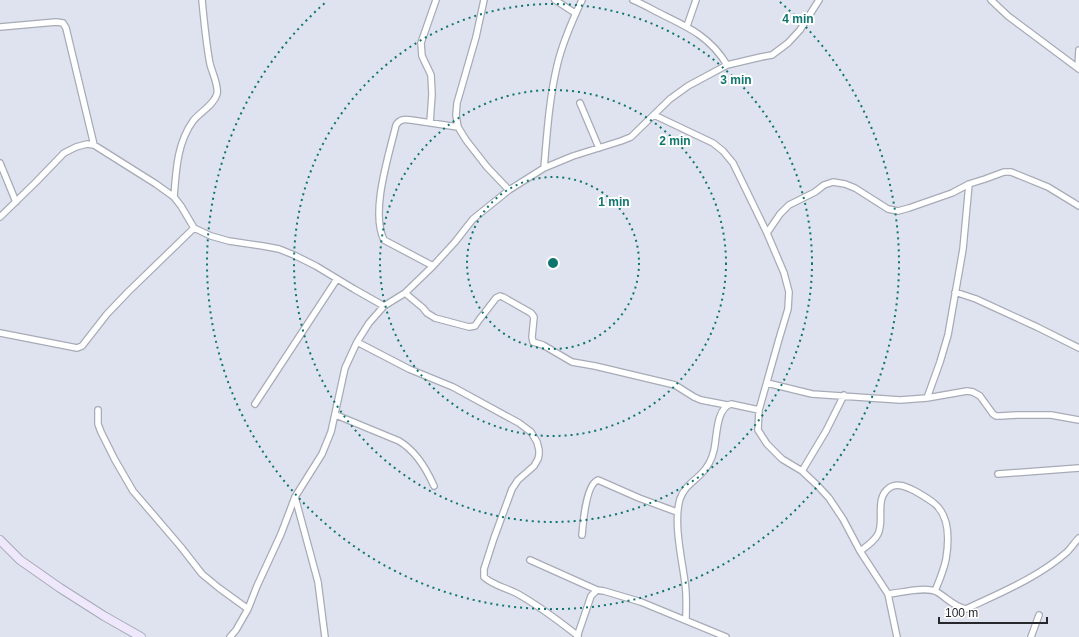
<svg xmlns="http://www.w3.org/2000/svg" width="1079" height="637" viewBox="0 0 1079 637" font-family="Helvetica,sans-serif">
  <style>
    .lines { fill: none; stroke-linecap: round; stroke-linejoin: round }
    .street-casing { stroke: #a7abb7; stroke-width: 8 }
    .secondary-casing { stroke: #a7abb7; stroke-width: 10 }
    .street { stroke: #fff; stroke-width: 5.5 }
    .secondary { stroke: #efe7fc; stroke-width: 8 }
    .ring { fill: none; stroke: #0f766e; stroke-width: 2; stroke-dasharray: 2 4 }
    .centre { fill: #0f766e; stroke: #fff; stroke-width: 2 }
    .ring-label { font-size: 12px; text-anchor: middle; font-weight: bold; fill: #0f766e; stroke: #fff; stroke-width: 4; stroke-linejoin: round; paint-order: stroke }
  </style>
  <rect width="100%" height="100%" fill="#dfe2ef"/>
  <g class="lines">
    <defs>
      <path id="street" d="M484 0 476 37 457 103 456 115 458 127 466 140 487 167 509 190
        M555 0 575 13
        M633 0C643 4 653 10 663 15 690 28 711 38 727 65
        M991 0 1008 16 1079 69
        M687 26 696 0
        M0 27 56 22 63 23 66 28 94 145
        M1078 68 1079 50
        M580 103 599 148
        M654 115 713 143 723 151 733 163 767 233 784 273 789 292 788 309 779 339 759 410 758 430 767 444 782 459 802 471 818 486 829 498 843 519 860 551 888 594 897 637
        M430 123 432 94 431 75 422 56 421 43 436 0
        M0 163 16 202
        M544 168C547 134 549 100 557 66 562 44 572 21 582 0
        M174 197C176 171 177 143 193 121 200 112 214 105 217 94 219 86 212 72 210 64 206 43 204 21 202 0
        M0 217 36 182 64 153 76 147 87 144 94 145 156 184 174 197 181 206 194 228 211 236 229 241 263 246 279 249 294 255 316 266 354 289 384 306
        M767 233 780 214 789 205 815 192 824 185 833 182 845 184 855 188 888 209 898 211 909 208 952 193 969 184 985 179 1004 172H1011L1048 187 1079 206
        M433 266 384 240C370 212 389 155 396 125 400 119 404 119 411 120L458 127
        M955 292 976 299 1037 327 1079 348
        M405 293 423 308 427 313 435 318 469 327 475 326 479 320 496 298 500 296 503 297 531 313 534 317 532 337 533 342 543 345 572 362 595 366 675 385 694 397 701 400 727 405
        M0 333 72 347 77 348 82 346 107 314 128 292 194 228
        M357 342 409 369 453 387 519 423 531 432 537 442 539 450V455L538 459 534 466 518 480 512 489 494 538 484 569V577C494 586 507 588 518 594 539 606 559 621 578 636
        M767 383 812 394 900 400 927 398 967 391 973 392 980 396 993 414 996 416H1000L1017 415H1051L1079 420
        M927 398 940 362 948 335 963 249 969 184
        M255 404 337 279
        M98 410V424L101 432 115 460 133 491 181 547 202 574 219 588 248 609
        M336 415 399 441C416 451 426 468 434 486
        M802 471 826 431 844 395
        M998 474 1079 468
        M295 497 318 582 325 637
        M582 535C583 523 586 484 598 480L639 498 677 512
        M860 551C867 546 874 542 878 534 885 521 874 499 889 488 897 482 907 487 915 491 922 495 929 499 935 504 950 517 949 541 946 559 944 570 939 581 935 591
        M530 560 597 590
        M888 594C900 593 926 586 937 592 947 598 954 607 966 609 1000 593 1039 577 1067 552 1071 548 1075 542 1079 538
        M686 620C686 608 687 595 685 583 682 559 673 523 680 499 684 487 693 482 701 474 708 467 712 459 714 450 717 437 716 408 731 404L759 410
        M230 637 236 630 248 609 257 586 281 534 295 497 322 454 331 432 345 368 357 342 369 323 384 306 405 293 433 266 455 242 473 219 509 190 544 168 573 156 621 141 631 137 670 99 688 86 727 65 761 57 772 55 788 43 800 30 819 0
        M577 637 591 596 597 590 604 591 641 602 726 637
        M1031 637 1039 615"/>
      <path id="secondary" d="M0 540 20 560 60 588 104 616 141 637"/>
    </defs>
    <use href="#street" class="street-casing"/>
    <use href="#secondary" class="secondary-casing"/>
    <use href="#street" class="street"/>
    <use href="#secondary" class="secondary"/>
  </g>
  <g class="ring">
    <circle cx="553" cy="263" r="86"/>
    <circle cx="553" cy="263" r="173"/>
    <circle cx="553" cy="263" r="259"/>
    <path d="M780 2A346 346 0 1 1 326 2"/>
  </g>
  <circle cx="553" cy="263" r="6" class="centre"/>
  <g class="ring-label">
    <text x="798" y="23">4 min</text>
    <text x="736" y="84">3 min</text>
    <text x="675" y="145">2 min</text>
    <text x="614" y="206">1 min</text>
  </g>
  <path d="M939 617v6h108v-6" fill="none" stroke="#26282c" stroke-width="2"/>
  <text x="945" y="617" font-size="12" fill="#26282c" stroke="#ffffff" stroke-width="3" paint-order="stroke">100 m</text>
</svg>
